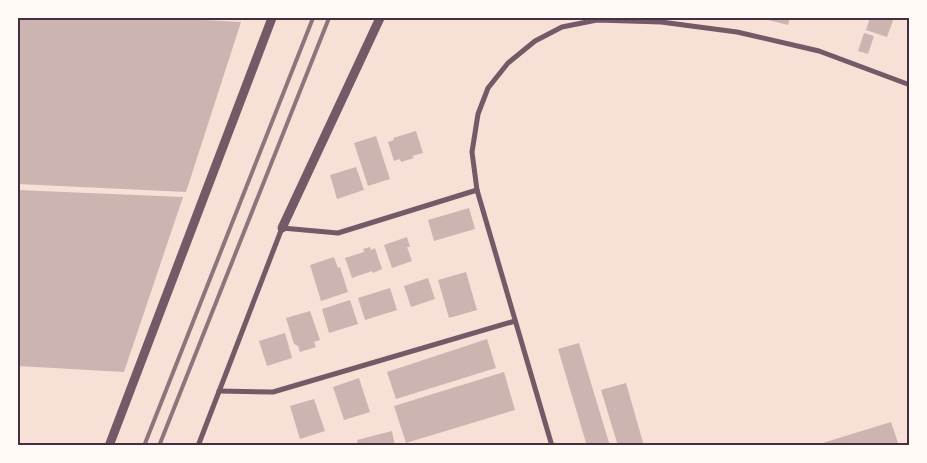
<svg xmlns="http://www.w3.org/2000/svg" width="927" height="463" font-family="'Varela Round',sans-serif">
  <style>
    .building { fill: #ccb4b1 }
    .lines { fill: none; stroke-linecap: round; stroke-linejoin: round }
    .minor { stroke: #755966; stroke-width: 5 }
    .tertiary { stroke: #755966; stroke-width: 9 }
    .rail { stroke: #8f747c; stroke-width: 4 }
    .neatline { fill: none; stroke: #4a2c40; stroke-width: 2 }
  </style>
  <rect width="100%" height="100%" fill="#f7e1d7"/>
  <g class="building">
    <path d="M 18,18 L 204,18 L 204,20 L 241,22 L 186,192 L 18,184 Z"/>
    <path d="M 760,18 L 790,18 L 788,25 Z"/>
    <path d="M 870,18 L 894,18 L 887,37 L 866,30 Z"/>
    <path d="M 864,33 L 874,36 L 868,54 L 858,51 Z"/>
    <path d="M 416,131 L 423,153 L 412,156 L 414,158 L 401,162 L 400,159 L 394,161 L 388,142 L 394,140 L 393,138 Z"/>
    <path d="M 376,136 L 390,179 L 368,186 L 354,143 Z"/>
    <path d="M 356,167 L 364,190 L 337,199 L 330,175 Z"/>
    <path d="M 18,190 L 183,197 L 124,372 L 18,366 Z"/>
    <path d="M 469,208 L 475,229 L 434,241 L 428,220 Z"/>
    <path d="M 407,237 L 410,247 L 407,247 L 412,261 L 392,268 L 384,245 Z"/>
    <path d="M 370,247 L 371,250 L 375,248 L 382,269 L 373,273 L 372,271 L 352,278 L 345,258 L 364,252 L 363,249 Z"/>
    <path d="M 334,257 L 338,268 L 340,267 L 348,292 L 321,301 L 310,265 Z"/>
    <path d="M 466,272 L 477,310 L 449,318 L 438,280 Z"/>
    <path d="M 428,278 L 435,299 L 411,307 L 404,286 Z"/>
    <path d="M 390,288 L 397,310 L 365,320 L 358,298 Z"/>
    <path d="M 350,300 L 358,324 L 329,333 L 322,309 Z"/>
    <path d="M 310,311 L 320,340 L 314,342 L 316,347 L 300,352 L 298,346 L 294,344 L 286,318 Z"/>
    <path d="M 285,333 L 292,358 L 267,366 L 259,341 Z"/>
    <path d="M 487,339 L 496,368 L 396,399 L 387,372 Z"/>
    <path d="M 579,343 L 610,446 L 587,446 L 558,349 Z"/>
    <path d="M 504,372 L 515,410 L 406,443 L 394,406 Z"/>
    <path d="M 359,378 L 370,412 L 344,420 L 333,387 Z"/>
    <path d="M 626,383 L 644,446 L 618,446 L 601,390 Z"/>
    <path d="M 314,399 L 325,431 L 300,439 L 290,406 Z"/>
    <path d="M 891,422 L 899,446 L 816,446 L 816,445 Z"/>
    <path d="M 392,431 L 395,446 L 358,446 L 357,440 Z"/>
  </g>
  <g class="lines">
    <g class="minor">
      <path d="M 219,391 L 273,392 L 515,321"/>
      <path d="M 198,446 L 282,228 L 338,233 L 477,190"/>
      <path d="M 552,446 L 477,190 L 472,152 L 478,114 L 488,88 L 508,63 L 535,41 L 562,27 L 597,20 L 661,22 L 737,32 L 819,51 L 910,85"/>
    </g>
    <g class="tertiary">
      <path d="M 282,228 L 380,18"/>
      <path d="M 109,446 L 272,18"/>
    </g>
    <g class="rail">
      <path d="M 144,446 L 313,18"/>
      <path d="M 159,446 L 329,18"/>
    </g>
  </g>
  <rect width="927" height="463" fill="none" stroke="#fffaf5" stroke-width="38"/>
  <rect x="19" y="19" width="889" height="425" class="neatline"/>
</svg>
